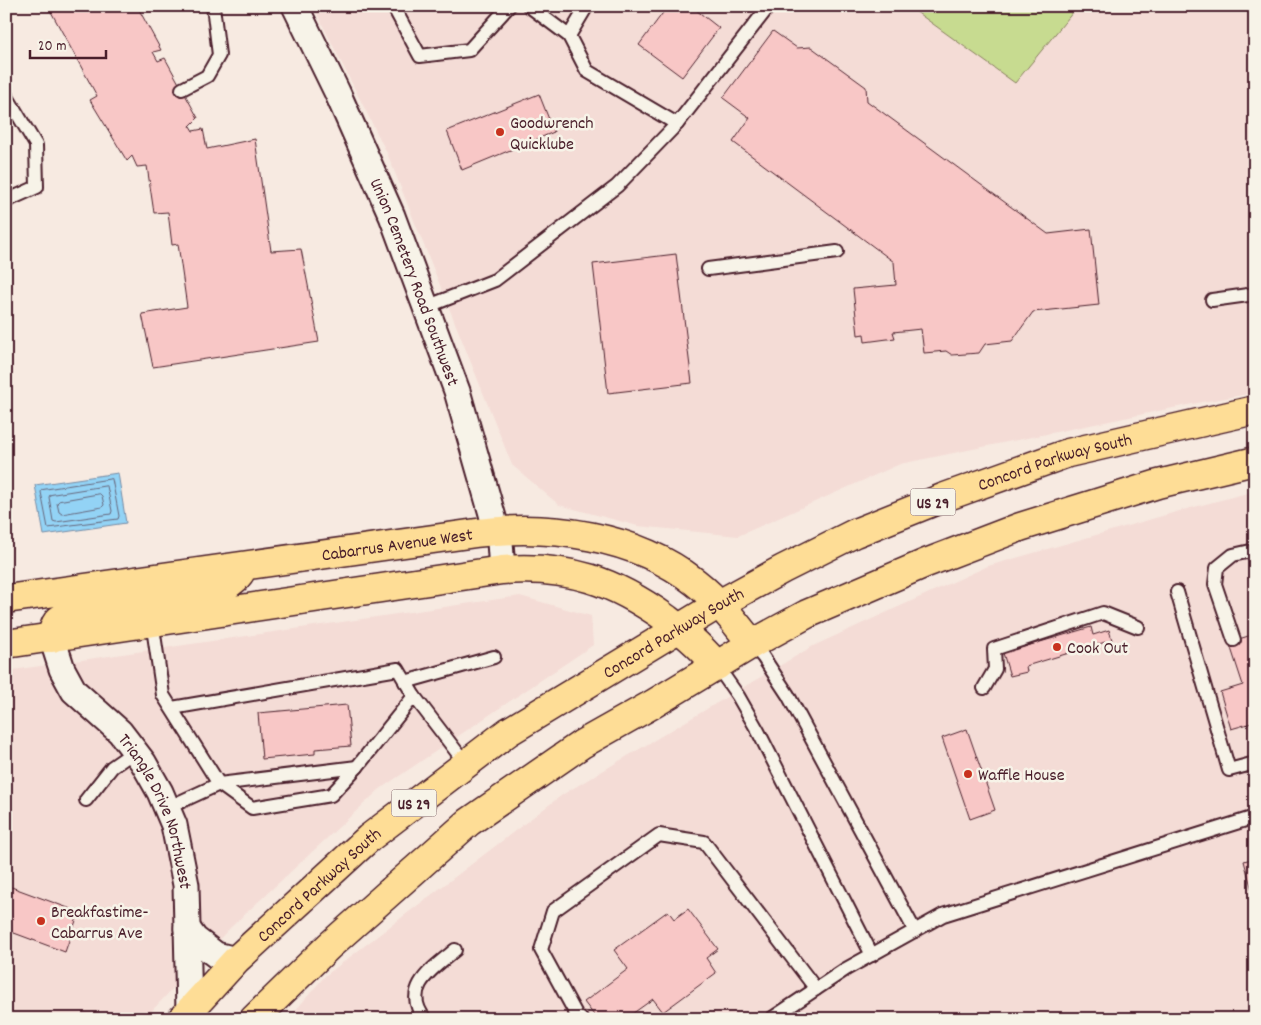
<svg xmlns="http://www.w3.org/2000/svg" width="1261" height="1025" font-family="Dekko,sans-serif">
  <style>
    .built { fill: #f4dcd6 }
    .green { fill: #c7db90; stroke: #887d5e }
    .water { fill: #93d3f5; stroke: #768ba4 }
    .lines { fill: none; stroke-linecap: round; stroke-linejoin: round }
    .shore { stroke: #67677c; stroke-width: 1 }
    .building { fill: #f8c7c6; stroke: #4a1f2b }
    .service-casing { stroke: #4a1f2b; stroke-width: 16 }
    .minor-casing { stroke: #4a1f2b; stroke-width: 29 }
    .primary-casing { stroke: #4a1f2b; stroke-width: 31 }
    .service { stroke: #f7f3e8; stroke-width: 12 }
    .minor { stroke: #f7f3e8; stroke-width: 25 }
    .primary { stroke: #fedd96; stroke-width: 28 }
    .poi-dot { fill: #c8321e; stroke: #f7f3e8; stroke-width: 2 }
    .labels { text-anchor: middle; stroke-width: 5; stroke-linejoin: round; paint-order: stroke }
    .shield { fill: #f7f3e8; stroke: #7e5f64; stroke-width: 1 }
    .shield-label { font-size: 16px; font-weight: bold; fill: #4a1f2b }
    .poi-label { font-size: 18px; fill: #4a1f2b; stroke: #f7f3e8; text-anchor: start }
    .street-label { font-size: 18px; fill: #4a1f2b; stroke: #f7f3e8 }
  </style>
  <rect width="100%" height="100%" fill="#f7eae1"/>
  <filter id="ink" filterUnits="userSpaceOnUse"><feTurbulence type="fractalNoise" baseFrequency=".02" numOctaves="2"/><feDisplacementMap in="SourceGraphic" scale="10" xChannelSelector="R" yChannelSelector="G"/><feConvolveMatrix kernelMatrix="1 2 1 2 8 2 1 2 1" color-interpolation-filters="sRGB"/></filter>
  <g filter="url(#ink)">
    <g class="built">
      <path d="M 313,6 L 908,6 L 1015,83 L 1078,6 L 1255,6 L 1255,393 L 1202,402 L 900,464 L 738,536 L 638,526 L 559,505 L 512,465 L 387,153 Z"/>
      <path d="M 1255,491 L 1255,1019 L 288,1019 L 325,976 L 562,795 L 813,646 L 988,566 L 1183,510 Z"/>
      <path d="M 520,596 L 591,616 L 593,645 L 380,789 L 230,928 L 144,1019 L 6,1019 L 6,671 Z"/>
    </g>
    <path class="green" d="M 908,6 L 1078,6 L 1015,83 Z"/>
    <path class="water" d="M 118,473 L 126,523 L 44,535 L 35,485 Z"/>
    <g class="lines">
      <g class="shore">
        <path d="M 112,479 L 119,516 L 118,519 L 48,528 L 41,492 L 42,490 Z"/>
        <path d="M 107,486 L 112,511 L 111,514 L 56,522 L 53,521 L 49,497 L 50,495 Z"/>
        <path d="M 100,494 L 102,496 L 104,505 L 102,507 L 62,514 L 59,512 L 57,503 L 59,501 Z"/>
      </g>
    </g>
    <g class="building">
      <path d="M 52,6 L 137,6 L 161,50 L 153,52 L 158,61 L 165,58 L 198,118 L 190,126 L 193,131 L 203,129 L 207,149 L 255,139 L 271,251 L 301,249 L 319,342 L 153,367 L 142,314 L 187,307 L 178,244 L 172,245 L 168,212 L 154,213 L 147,166 L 137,167 L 132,156 L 127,161 L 90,100 L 97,96 L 49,8 Z"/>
      <path d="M 668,6 L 691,6 L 719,28 L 682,77 L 639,45 Z"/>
      <path d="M 773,31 L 797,48 L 811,47 L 866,87 L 867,101 L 1048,234 L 1091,229 L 1099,305 L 1033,312 L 1012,341 L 985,344 L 979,353 L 952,355 L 946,351 L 924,353 L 921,329 L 893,332 L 895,338 L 865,342 L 864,334 L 858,335 L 853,289 L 896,285 L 894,262 L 733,142 L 750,118 L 723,98 Z"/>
      <path d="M 539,94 L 554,132 L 462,170 L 447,131 Z"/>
      <path d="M 676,254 L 692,383 L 608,393 L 593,264 Z"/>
      <path d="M 1091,627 L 1093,635 L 1109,630 L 1112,640 L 1026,666 L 1027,672 L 1010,676 L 1003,653 Z"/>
      <path d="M 1255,634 L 1255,722 L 1231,729 L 1220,692 L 1243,685 L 1229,642 Z"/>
      <path d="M 347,705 L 351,746 L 315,749 L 315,754 L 262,759 L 258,713 Z"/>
      <path d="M 967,729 L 995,810 L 970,819 L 942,738 Z"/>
      <path d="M 1255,858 L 1255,901 L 1244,861 Z"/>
      <path d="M 6,885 L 79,912 L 65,952 L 6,930 Z"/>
      <path d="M 688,909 L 718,949 L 706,958 L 716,973 L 663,1012 L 653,999 L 625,1019 L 597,1019 L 584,1002 L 628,969 L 614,950 L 668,911 L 674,919 Z"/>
    </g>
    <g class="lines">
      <g class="service-casing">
        <g id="service">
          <path d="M 393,6 L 420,56 L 469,50 L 509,6"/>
          <path d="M 529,6 L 569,36 L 587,6"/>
          <path d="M 569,36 L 587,71 L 677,124"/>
          <path d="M 182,89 L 207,76 L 219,55 L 213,6"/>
          <path d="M 6,95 L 36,145 L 37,187 L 6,201"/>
          <path d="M 708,269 L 837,252"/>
          <path d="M 1212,300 L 1255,294"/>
          <path d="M 426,307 L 495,280 L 617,186 L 677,124 L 769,6"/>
          <path d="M 1177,592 L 1229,770 L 1255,763"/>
          <path d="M 152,621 L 163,695 L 219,784 L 167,808"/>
          <path d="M 1234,640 L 1215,584 L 1217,568 L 1233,555 L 1255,550"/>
          <path d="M 752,644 L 763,657 L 788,695 L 915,931"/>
          <path d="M 717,666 L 738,696 L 758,731 L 872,955"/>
          <path d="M 405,682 L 494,657"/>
          <path d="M 984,688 L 995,669 L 994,649 L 1103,613 L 1138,627"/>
          <path d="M 172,708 L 398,669 L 414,696 L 466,764"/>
          <path d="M 219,784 L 252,808 L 331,795 L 357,767 L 414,696"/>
          <path d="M 219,784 L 357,767"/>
          <path d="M 86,800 L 112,767 L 135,751"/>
          <path d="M 425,1019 C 400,988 434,968 455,950"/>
          <path d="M 581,1019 L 577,1016 L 541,950 L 553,911 L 659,835 L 704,842 L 816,989"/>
          <path d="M 771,1019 L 846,969 L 943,915 L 1255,817"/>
        </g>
      </g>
      <g class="minor-casing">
        <g id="minor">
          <path id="s1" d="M 295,6 L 337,92 L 392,216 L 457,391 L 500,542 L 502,570"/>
          <path id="s2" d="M 52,638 L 62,669 L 74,691 L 120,732 L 143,762 L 160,792 L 174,825 L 186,885 L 189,1011"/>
          <path d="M 187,928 L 195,939 L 216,955 L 236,960"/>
        </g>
      </g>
      <g class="primary-casing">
        <g id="primary">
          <path id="s3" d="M 6,599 L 476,533 C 550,524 635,535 695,582 C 717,599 735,622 752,644"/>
          <path d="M 52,638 C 55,621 56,620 72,613 L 224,588 L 235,579 L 240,573"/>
          <path d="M 6,644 L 502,570 C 569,565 614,581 667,619 C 685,633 703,648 717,666"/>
          <path id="s4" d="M 182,1019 L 236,960 L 369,838 L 508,732 L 719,604 L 783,569 L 855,533 L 945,497 L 1068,453 L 1255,410"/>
          <path d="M 254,1019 L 329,946 L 469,822 L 582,744 L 653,704 L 752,644 L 807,614 L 926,563 L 1020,527 L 1158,484 L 1255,461"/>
        </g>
      </g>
      <use href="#service" class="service"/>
      <use href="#minor" class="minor"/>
      <use href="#primary" class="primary"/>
    </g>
  </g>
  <g class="poi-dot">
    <circle cx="500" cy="132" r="5"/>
    <circle cx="1057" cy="647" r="5"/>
    <circle cx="968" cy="774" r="5"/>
    <circle cx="41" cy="921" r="5"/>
  </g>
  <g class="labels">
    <g class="shield">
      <rect x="910.5" y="488.5" width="45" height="27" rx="4"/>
      <rect x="391.5" y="789.5" width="45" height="27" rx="4"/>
    </g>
    <g class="shield-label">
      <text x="933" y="508">US 29</text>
      <text x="414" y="809">US 29</text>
    </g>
    <g class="poi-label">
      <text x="510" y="128">Goodwrench<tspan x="510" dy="21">Quicklube</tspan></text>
      <text x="1067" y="653">Cook Out</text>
      <text x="978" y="780">Waffle House</text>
      <text x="51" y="917">Breakfastime-<tspan x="51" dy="21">Cabarrus Ave</tspan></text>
    </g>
    <g class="street-label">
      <text dy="6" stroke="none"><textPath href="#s1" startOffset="301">Union Cemetery Road Southwest</textPath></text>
      <text dy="6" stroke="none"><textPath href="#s4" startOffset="1048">Concord Parkway South</textPath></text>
      <text dy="6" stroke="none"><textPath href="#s3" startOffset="395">Cabarrus Avenue West</textPath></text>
      <text dy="6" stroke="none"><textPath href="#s4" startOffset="628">Concord Parkway South</textPath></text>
      <text dy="6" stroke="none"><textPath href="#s2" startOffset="208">Triangle Drive Northwest</textPath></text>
      <text dy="6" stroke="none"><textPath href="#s4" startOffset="192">Concord Parkway South</textPath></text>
    </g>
  </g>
  <rect width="1261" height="1025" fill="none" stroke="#f7f3e8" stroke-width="25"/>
  <rect x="12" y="12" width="1236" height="1000" fill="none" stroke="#4a1f2b" stroke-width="2" filter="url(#ink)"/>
  <path d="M30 50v8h76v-8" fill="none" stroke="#4a1f2b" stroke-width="2.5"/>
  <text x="38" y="50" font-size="15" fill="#4a1f2b" stroke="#f7f3e8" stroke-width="4" paint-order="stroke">20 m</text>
</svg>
